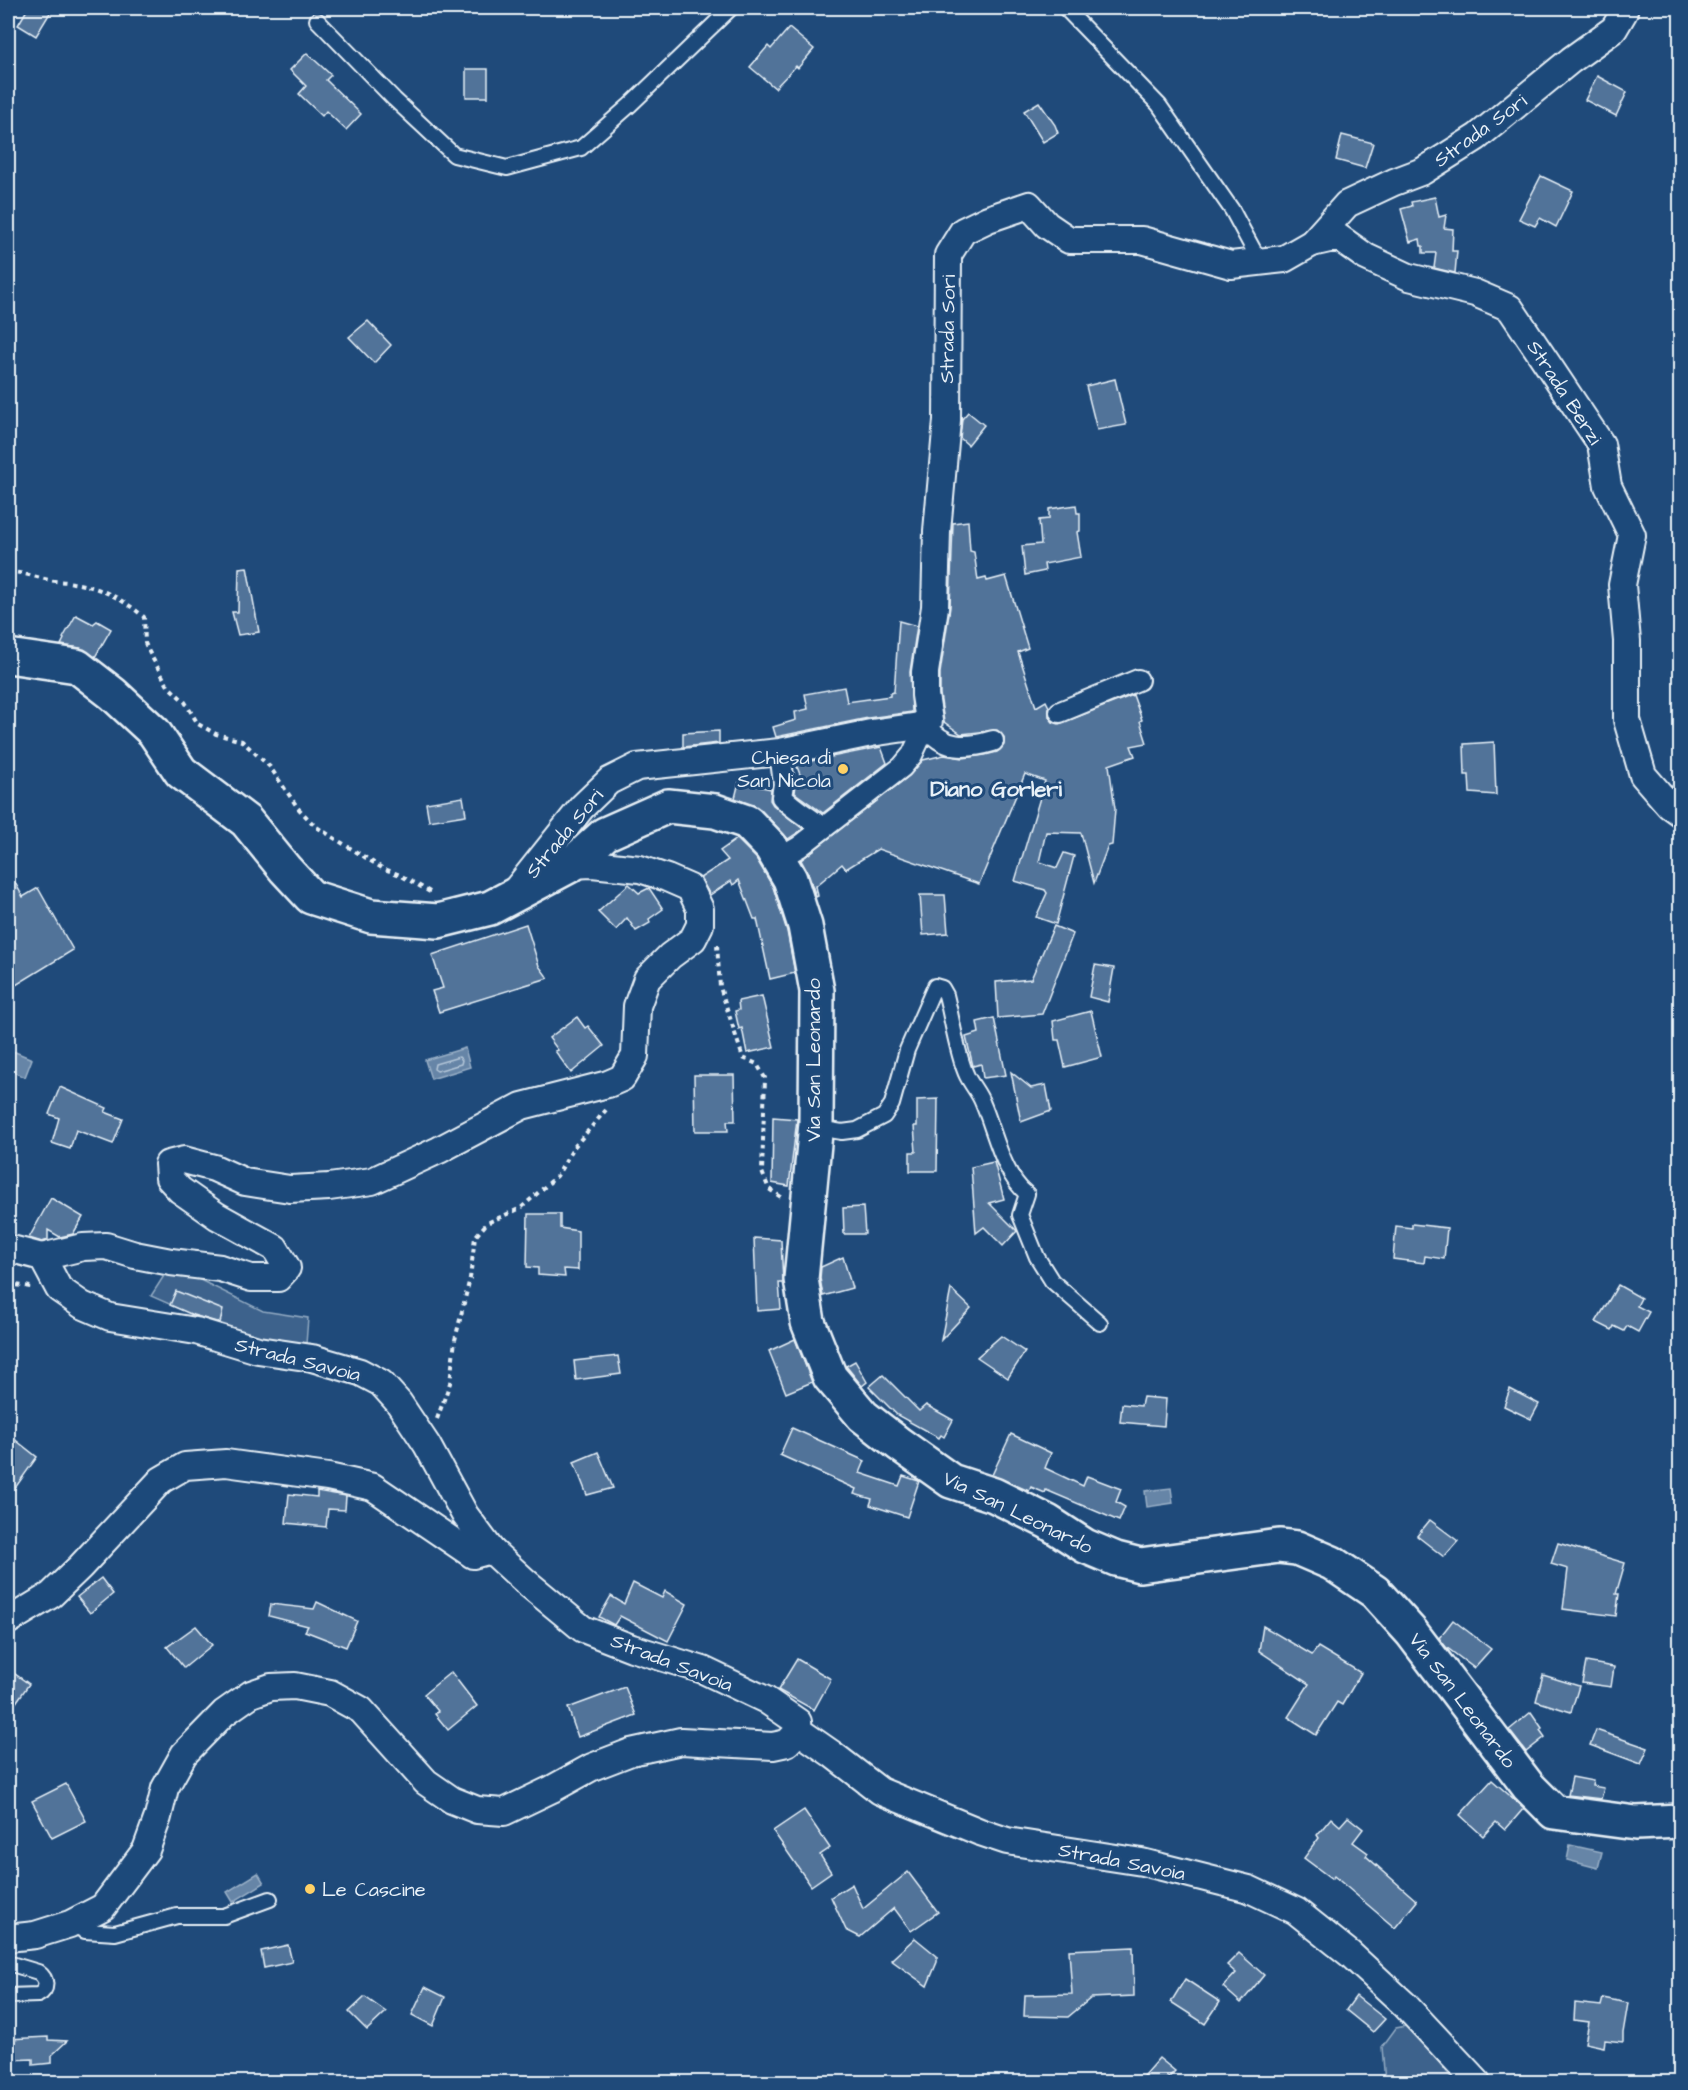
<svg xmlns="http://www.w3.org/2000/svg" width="1688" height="2090" font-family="'Architects Daughter',sans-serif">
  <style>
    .green { fill: #3c628c; stroke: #92aac2; stroke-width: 1.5 }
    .water { fill: #6685a7; stroke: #9ab0c7; stroke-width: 1.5 }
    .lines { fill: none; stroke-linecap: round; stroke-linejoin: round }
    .shore { stroke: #b4c6d8; stroke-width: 1.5 }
    .building { fill: #517399; stroke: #e8f1f8; stroke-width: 1.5 }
    .service-casing { stroke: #e8f1f8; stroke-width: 18 }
    .pedestrian-casing { stroke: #e8f1f8; stroke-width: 24 }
    .minor-casing { stroke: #e8f1f8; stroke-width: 30 }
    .secondary-casing { stroke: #e8f1f8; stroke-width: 38 }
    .path { stroke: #e8f1f8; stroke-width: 4; stroke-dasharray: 4.5 4.5; stroke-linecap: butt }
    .service { stroke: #1f4a7a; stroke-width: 14 }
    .pedestrian { stroke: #1f4a7a; stroke-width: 20 }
    .minor { stroke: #1f4a7a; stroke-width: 26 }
    .secondary { stroke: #1f4a7a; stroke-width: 33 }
    .poi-dot { fill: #ffd166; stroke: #1f4a7a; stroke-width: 2 }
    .labels { text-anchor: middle; stroke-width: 6; stroke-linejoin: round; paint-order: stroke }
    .street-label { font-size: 20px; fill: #e8f1f8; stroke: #1f4a7a }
    .poi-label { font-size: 20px; fill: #e8f1f8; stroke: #1f4a7a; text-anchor: end }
    .quarter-label { font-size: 22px; font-weight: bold; fill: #e8f1f8; stroke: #1f4a7a }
  </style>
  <rect width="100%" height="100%" fill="#1f4a7a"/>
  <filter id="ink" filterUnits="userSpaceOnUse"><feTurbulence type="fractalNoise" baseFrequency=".0167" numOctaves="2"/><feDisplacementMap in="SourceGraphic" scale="12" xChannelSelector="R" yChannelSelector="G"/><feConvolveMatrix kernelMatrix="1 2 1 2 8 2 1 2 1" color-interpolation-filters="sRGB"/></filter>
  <g filter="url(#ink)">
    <g class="green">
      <path d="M 169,1268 L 192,1276 L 263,1311 L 308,1318 L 306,1344 L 251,1340 L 151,1296 Z"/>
      <path d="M 1406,2026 L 1418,2037 L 1455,2082 L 1385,2082 L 1382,2047 L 1396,2028 Z"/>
    </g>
    <g class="water">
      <path d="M 465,1048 L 470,1067 L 431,1079 L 425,1060 Z"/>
      <path d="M 8,1049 L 32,1059 L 25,1077 L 8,1070 Z"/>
      <path d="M 1171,1488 L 1173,1503 L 1147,1507 L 1145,1491 Z"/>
      <path d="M 1570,1845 L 1602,1852 L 1598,1868 L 1567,1860 Z"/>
      <path d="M 258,1873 L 264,1883 L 233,1902 L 227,1892 Z"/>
    </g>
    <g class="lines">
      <path class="shore" d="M 459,1057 L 462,1060 L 461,1064 L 437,1071 L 434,1069 L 435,1064 Z"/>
    </g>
    <g class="building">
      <path d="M 28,8 L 53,8 L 36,36 L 18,25 Z"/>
      <path d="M 789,28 L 814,49 L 798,68 L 796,66 L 775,88 L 750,67 L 768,46 L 771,49 Z"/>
      <path d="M 307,53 L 331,75 L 326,80 L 361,114 L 346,130 L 326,111 L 322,116 L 299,94 L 306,86 L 290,70 Z"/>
      <rect x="466" y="69" width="22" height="28"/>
      <path d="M 1597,76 L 1627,92 L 1616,116 L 1585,100 Z"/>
      <path d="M 1039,102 L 1055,125 L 1058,133 L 1043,142 L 1024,111 Z"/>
      <path d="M 1342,135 L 1373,143 L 1365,168 L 1336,160 Z"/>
      <path d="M 1541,176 L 1573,191 L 1556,227 L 1540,218 L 1535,226 L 1519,219 Z"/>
      <path d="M 1435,197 L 1439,217 L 1446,215 L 1444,228 L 1453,229 L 1452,251 L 1457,251 L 1455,273 L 1434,268 L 1436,253 L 1423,253 L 1423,246 L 1421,246 L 1420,239 L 1410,242 L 1401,209 L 1412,206 L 1411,202 Z"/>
      <path d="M 368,321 L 391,345 L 374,363 L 349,337 Z"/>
      <path d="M 1115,379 L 1126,425 L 1097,430 L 1086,386 Z"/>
      <path d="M 968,412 L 984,425 L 968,445 L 960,438 L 962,419 Z"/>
      <path d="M 1076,505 L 1077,513 L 1080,513 L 1080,531 L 1077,532 L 1081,557 L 1044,564 L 1045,571 L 1025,575 L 1022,546 L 1041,544 L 1039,520 L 1049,519 L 1049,509 Z"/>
      <path d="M 968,521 L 970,551 L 974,552 L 978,580 L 986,578 L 987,581 L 1006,576 L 1028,648 L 1018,652 L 1036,707 L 1046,701 L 1049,707 L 1049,717 L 1053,722 L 1059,724 L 1133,695 L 1142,720 L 1140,721 L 1147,743 L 1131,746 L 1135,756 L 1109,765 L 1115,809 L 1112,845 L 1108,846 L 1094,883 L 1081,833 L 1046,832 L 1039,862 L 1057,868 L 1064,853 L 1074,856 L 1056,924 L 1036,917 L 1047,893 L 1045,890 L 1015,881 L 1045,781 L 1025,774 L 979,884 L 878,849 L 846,869 L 842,864 L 816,886 L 818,896 L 816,897 L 808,873 L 801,860 L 909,776 L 923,760 L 944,755 L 963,758 L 985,755 L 997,752 L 1004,745 L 1004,737 L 997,730 L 961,734 L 944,722 L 940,694 L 940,673 L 950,607 L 953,523 Z"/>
      <path d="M 247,567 L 259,632 L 238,635 L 232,612 L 238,612 L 239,568 Z"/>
      <path d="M 76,615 L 93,624 L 97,621 L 111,629 L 95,657 L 80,648 L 61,645 L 64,639 L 63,638 Z"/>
      <path d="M 899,621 L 917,626 L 910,672 L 912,712 L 868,718 L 776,737 L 773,727 L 796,720 L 795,712 L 808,709 L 805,694 L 844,687 L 847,702 L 890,696 L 890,693 L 894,692 Z"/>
      <path d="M 719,731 L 719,743 L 683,747 L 683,733 Z"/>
      <path d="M 1494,742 L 1496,795 L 1470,793 L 1469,775 L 1465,775 L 1464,744 Z"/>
      <path d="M 881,747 L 887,763 L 823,813 L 795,793 L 796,783 L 801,777 L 796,764 Z"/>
      <path d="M 739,782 L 771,789 L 770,800 L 773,805 L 803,829 L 788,839 L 760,809 L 735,798 Z"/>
      <path d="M 463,797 L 466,815 L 429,821 L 426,803 Z"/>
      <path d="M 737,839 L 756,858 L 773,887 L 787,931 L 795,973 L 770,979 L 757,919 L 754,919 L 739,880 L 733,885 L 731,881 L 710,895 L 700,878 L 728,860 L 720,851 Z"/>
      <path d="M 8,870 L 23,897 L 38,888 L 73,950 L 16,985 L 8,971 Z"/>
      <path d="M 629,884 L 639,893 L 649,888 L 663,909 L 649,919 L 650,923 L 636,931 L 627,918 L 616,930 L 598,912 Z"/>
      <path d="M 920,895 L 945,895 L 948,933 L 923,935 Z"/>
      <path d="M 526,924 L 539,966 L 548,978 L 439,1012 L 432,991 L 443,988 L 432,955 Z"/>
      <path d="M 1054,926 L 1073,934 L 1042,1014 L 998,1018 L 996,982 L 1031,979 Z"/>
      <path d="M 1095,965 L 1114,968 L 1108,1002 L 1089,997 Z"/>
      <path d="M 762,996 L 774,1047 L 747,1053 L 742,1028 L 739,1029 L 735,1011 L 739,1010 L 738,1001 Z"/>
      <path d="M 1091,1011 L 1102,1057 L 1065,1067 L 1059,1040 L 1055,1040 L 1053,1021 Z"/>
      <path d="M 577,1017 L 585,1028 L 588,1026 L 604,1046 L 571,1073 L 555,1051 L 558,1050 L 549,1038 Z"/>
      <path d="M 994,1018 L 1006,1075 L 983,1078 L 981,1064 L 973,1066 L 966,1037 L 979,1033 L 977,1022 Z"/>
      <path d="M 1011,1072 L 1031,1088 L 1046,1085 L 1051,1111 L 1021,1122 Z"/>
      <path d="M 694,1075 L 734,1075 L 735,1121 L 727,1121 L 728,1131 L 695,1131 Z"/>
      <path d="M 60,1087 L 107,1108 L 105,1112 L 123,1119 L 113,1144 L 76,1130 L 70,1149 L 52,1143 L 59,1118 L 49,1114 Z"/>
      <path d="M 938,1099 L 937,1171 L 910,1171 L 910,1152 L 916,1152 L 914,1126 L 917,1126 L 917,1100 Z"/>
      <path d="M 773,1117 L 797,1119 L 789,1186 L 772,1183 Z"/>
      <path d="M 994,1162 L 1004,1199 L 989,1203 L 1017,1231 L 1003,1246 L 984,1227 L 976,1233 L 971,1167 Z"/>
      <path d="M 51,1198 L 83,1217 L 73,1234 L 60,1237 L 48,1230 L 48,1240 L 42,1242 L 29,1238 Z"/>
      <path d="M 863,1207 L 865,1234 L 844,1234 L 843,1208 Z"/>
      <path d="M 528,1214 L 560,1214 L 560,1228 L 578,1231 L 578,1270 L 564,1269 L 565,1277 L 538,1275 L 538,1268 L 527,1267 Z"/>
      <path d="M 1412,1224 L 1447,1228 L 1444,1259 L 1425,1256 L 1424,1263 L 1393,1259 L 1396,1226 L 1412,1228 Z"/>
      <path d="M 754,1238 L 781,1240 L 783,1283 L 779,1283 L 781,1309 L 757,1311 Z"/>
      <path d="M 843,1257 L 852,1288 L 823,1296 L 820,1278 L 821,1267 Z"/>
      <path d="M 1618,1285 L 1641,1298 L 1637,1306 L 1649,1312 L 1638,1332 L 1627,1326 L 1624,1331 L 1614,1326 L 1612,1330 L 1596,1322 Z"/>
      <path d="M 951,1289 L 971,1308 L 941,1340 Z"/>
      <path d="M 176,1291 L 223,1310 L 220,1323 L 193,1315 L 170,1305 Z"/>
      <path d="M 1001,1336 L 1025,1352 L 1008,1378 L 977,1357 Z"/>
      <path d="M 795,1339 L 812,1382 L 786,1393 L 769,1351 Z"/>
      <path d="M 618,1356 L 621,1374 L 576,1380 L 574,1361 Z"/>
      <path d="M 855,1361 L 867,1382 L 862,1386 L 846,1366 Z"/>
      <path d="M 883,1375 L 919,1411 L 926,1405 L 953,1420 L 944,1437 L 941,1435 L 939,1438 L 897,1415 L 869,1387 Z"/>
      <path d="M 1510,1389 L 1539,1404 L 1531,1419 L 1504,1406 Z"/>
      <path d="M 1143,1397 L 1166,1399 L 1164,1426 L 1120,1422 L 1122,1404 L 1141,1406 Z"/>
      <path d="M 792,1428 L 865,1461 L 860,1473 L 899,1486 L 903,1476 L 919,1481 L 907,1517 L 870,1505 L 872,1499 L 854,1494 L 856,1489 L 780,1455 Z"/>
      <path d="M 8,1434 L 37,1457 L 8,1498 Z"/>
      <path d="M 1011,1434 L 1051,1453 L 1045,1468 L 1083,1486 L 1087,1476 L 1121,1489 L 1116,1502 L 1125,1507 L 1119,1521 L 1046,1490 L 1045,1493 L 1031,1487 L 1029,1491 L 992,1475 Z"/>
      <path d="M 598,1452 L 613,1488 L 587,1495 L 574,1462 Z"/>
      <path d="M 317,1491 L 346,1496 L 345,1510 L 328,1509 L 326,1527 L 286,1523 L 289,1494 L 317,1497 Z"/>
      <path d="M 1430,1520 L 1458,1541 L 1444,1557 L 1417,1536 Z"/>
      <path d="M 1558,1543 L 1625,1563 L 1616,1594 L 1619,1594 L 1616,1616 L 1563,1609 L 1568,1569 L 1551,1564 Z"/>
      <path d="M 101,1578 L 113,1594 L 90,1613 L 77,1597 Z"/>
      <path d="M 633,1583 L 662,1598 L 665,1591 L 687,1604 L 668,1641 L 620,1616 L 614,1625 L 599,1617 L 611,1596 L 624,1604 Z"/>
      <path d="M 317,1602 L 357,1621 L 346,1647 L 305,1631 L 308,1626 L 269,1616 L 271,1604 L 314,1609 Z"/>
      <path d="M 1453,1620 L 1491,1649 L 1474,1668 L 1446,1647 L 1439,1638 Z"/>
      <path d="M 196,1626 L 212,1645 L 184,1668 L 167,1647 Z"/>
      <path d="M 1263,1626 L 1312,1655 L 1318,1647 L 1361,1673 L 1342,1705 L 1337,1702 L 1316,1735 L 1288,1717 L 1309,1684 L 1259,1651 Z"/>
      <path d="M 797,1659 L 831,1679 L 814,1710 L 778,1690 Z"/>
      <path d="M 1586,1662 L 1614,1667 L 1611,1687 L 1582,1683 Z"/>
      <path d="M 8,1669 L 29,1684 L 8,1714 Z"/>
      <path d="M 451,1672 L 477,1706 L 448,1730 L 435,1714 L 438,1711 L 424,1694 Z"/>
      <path d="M 1543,1675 L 1579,1686 L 1571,1712 L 1536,1701 Z"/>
      <path d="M 625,1687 L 636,1715 L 578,1737 L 568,1708 Z"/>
      <path d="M 1531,1712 L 1542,1728 L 1540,1730 L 1545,1737 L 1526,1752 L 1509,1730 Z"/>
      <path d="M 1596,1730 L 1648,1748 L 1641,1764 L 1590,1745 Z"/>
      <path d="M 1572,1777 L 1593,1781 L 1592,1786 L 1604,1788 L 1601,1799 L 1568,1795 Z"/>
      <path d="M 1492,1780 L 1524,1808 L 1505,1830 L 1496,1822 L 1483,1836 L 1460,1815 Z"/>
      <path d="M 66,1784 L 86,1821 L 52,1838 L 32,1801 Z"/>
      <path d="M 804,1810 L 830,1848 L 820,1855 L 831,1872 L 811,1886 L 773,1831 Z"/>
      <path d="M 1348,1817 L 1363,1829 L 1353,1842 L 1368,1853 L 1366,1856 L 1417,1901 L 1395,1928 L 1334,1876 L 1332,1879 L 1304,1858 L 1319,1838 L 1317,1835 L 1331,1818 L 1340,1826 Z"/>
      <path d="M 908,1872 L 938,1912 L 911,1931 L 894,1908 L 860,1937 L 846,1930 L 831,1897 L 852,1884 L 863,1909 Z"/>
      <path d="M 915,1938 L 937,1956 L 937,1962 L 927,1986 L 891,1960 Z"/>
      <path d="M 288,1945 L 292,1962 L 264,1968 L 261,1951 Z"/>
      <path d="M 1133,1947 L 1134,1996 L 1091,1998 L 1068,2017 L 1024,2016 L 1025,1995 L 1072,1994 L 1069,1950 Z"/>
      <path d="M 1239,1953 L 1264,1975 L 1241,2003 L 1223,1987 L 1236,1973 L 1227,1965 Z"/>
      <path d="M 1185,1979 L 1220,2002 L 1205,2024 L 1171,2002 Z"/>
      <path d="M 425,1987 L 445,1997 L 433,2026 L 412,2015 Z"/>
      <path d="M 1356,1996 L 1385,2019 L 1373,2032 L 1346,2010 Z"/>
      <path d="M 365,1997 L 386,2012 L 367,2030 L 349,2012 Z"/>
      <path d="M 1603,1998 L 1628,2003 L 1623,2033 L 1623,2042 L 1605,2040 L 1604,2047 L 1585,2043 L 1589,2022 L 1574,2020 L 1575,2003 L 1601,2006 Z"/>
      <path d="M 48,2037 L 48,2040 L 67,2041 L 52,2055 L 52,2063 L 33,2065 L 33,2059 L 8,2060 L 8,2039 Z"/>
      <path d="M 1159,2058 L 1175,2071 L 1164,2082 L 1138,2082 Z"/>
    </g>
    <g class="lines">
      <g class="service-casing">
        <g id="service">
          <path d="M 1065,8 L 1159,105 L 1232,210 L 1260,262"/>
          <path d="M 317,20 L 394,99 L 454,155 L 507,168 L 581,148 L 630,105 L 731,8"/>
          <path d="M 816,1123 L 830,1130 L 842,1132 L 857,1130 L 884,1116 L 892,1104 L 907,1050 L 931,995 L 935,986 L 942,988 L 946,995 C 952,1018 957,1055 967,1076 C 972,1086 979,1093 983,1104 C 995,1132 1003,1175 1027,1194 L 1020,1215 L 1037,1257 L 1052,1281 L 1100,1323"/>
          <path d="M 70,1924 L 85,1931 L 115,1933 L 177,1916 L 224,1916 L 270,1899"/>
          <path d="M 8,1963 L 38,1972 C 48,1979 48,1990 38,1995 L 8,1996"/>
        </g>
      </g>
      <g class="pedestrian-casing">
        <g id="pedestrian">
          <path d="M 1060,712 L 1138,680"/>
          <path d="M 926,725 C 943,750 966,749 993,741"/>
          <path d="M 780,752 L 784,784 L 782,797 C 794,810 809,817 822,828"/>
          <path d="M 771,847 L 785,855 L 799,847 L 902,767 L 912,755 L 926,725"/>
        </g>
      </g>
      <g class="minor-casing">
        <g id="minor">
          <path d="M 1312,243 L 1338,237 L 1366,257 L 1409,277 L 1475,293 L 1510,308 L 1601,444 L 1608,486 L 1632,535 L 1622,585 L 1627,641 L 1627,720 L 1643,775 L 1669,805 L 1680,813"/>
          <path d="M 515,891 L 582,807 L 609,781 L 637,767 L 780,752 L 871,733 L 926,725 L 929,721 L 925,695 L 925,672 L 935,607 L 937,531 L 947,420 L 948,255 L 963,231 L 988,219 L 1029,205 L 1047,225 L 1069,240 L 1142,240 L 1231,265 L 1284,259 L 1312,243 L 1347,204 L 1394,182 L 1423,171 L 1477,137 L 1571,60 L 1614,29 L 1624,12 L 1624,8"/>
          <path d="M 8,1248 L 42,1257 L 59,1289 L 82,1305 L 110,1317 L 196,1331 L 258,1350 L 312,1358 L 360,1372 L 381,1383 L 399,1403 L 427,1445 L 465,1515 L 491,1550 L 526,1582 L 583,1629 L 632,1648 L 703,1670 L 766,1700 L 798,1722 L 799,1731 L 832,1754 L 880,1791 L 980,1832 L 1007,1841 L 1142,1862 L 1249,1889 L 1296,1911 L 1350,1954 L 1404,2004 L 1477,2082"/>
          <path d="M 42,1257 L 83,1247 L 106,1246 L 135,1255 L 171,1262 L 220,1268 L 251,1278 L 278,1278 L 287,1268 L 275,1248 L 217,1216 L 180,1190 L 169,1178 L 168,1164 L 184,1160 L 214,1168 L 245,1182 L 290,1189 L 329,1187 L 372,1181 L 439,1150 L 522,1106 L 608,1084 L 622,1078 L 635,1056 L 637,1006 L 647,979 L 670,956 L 693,939 L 700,925 L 700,909 L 690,888 L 667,878 L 640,869 L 592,864 L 571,865"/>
          <path d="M 8,1621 L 51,1595 L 80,1567 L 161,1480 L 185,1466 L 226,1463 L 328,1477 L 373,1487 L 473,1555 L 491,1550"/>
          <path d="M 8,1938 L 35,1935 L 70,1924 L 103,1907 L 146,1850 L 158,1817 L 165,1788 L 184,1754 L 224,1713 L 251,1694 L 271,1687 L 295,1686 L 330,1693 L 361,1710 L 426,1782 L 452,1800 L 477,1810 L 504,1812 L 552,1789 L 592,1767 L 631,1752 L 681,1741 L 773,1746 L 787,1743 L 799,1731"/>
        </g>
      </g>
      <g class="secondary-casing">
        <path id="secondary" d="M 8,656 L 77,666 L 113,694 L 154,732 L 181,772 L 246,821 L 285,869 L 311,897 L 371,916 L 438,921 L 490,908 L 571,865 L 605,834 L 668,806 L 715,811 L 747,822 L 771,847 L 790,879 L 805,926 L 817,991 L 816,1123 L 801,1279 L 808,1322 L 830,1377 L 863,1416 L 899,1444 L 951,1481 L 994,1495 L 1048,1522 L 1085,1546 L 1116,1559 L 1140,1565 L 1279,1546 L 1297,1548 L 1332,1563 L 1375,1592 L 1412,1633 L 1528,1786 L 1554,1812 L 1636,1823 L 1680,1821"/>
      </g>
      <g class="path">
        <path d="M 8,572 C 22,572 35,577 49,580 C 57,582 65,581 73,583 C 100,587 123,599 144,617 L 145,643 L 149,652 L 168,686 L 185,702 L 198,724 L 216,734 L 242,741 L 270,767 L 298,808 L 315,826 L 382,868 L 400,875 L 430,892"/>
        <path d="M 717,945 L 720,987 L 743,1058 L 757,1064 L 765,1078 L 762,1172 L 769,1189 L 781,1197"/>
        <path d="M 8,1284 L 31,1287"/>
        <path d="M 437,1419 L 450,1383 L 455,1340 L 470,1278 L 475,1237 L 487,1223 L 521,1208 L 557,1176 L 574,1147 L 606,1110"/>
      </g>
      <use href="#service" class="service"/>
      <use href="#pedestrian" class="pedestrian"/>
      <use href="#minor" class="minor"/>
      <use href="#secondary" class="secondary"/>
    </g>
  </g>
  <g class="poi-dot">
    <circle cx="843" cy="769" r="6"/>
    <circle cx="310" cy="1889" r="6"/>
  </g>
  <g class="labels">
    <g class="street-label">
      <text transform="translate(1480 130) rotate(-36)" y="7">Strada Sori</text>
      <text transform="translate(947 329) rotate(-89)" y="7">Strada Sori</text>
      <text transform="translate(1565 392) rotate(57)" y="7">Strada Berzi</text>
      <text transform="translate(564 833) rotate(-50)" y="7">Strada Sori</text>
      <text transform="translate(813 1060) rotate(-90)" y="7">Via San Leonardo</text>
      <text transform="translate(298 1359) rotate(14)" y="7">Strada Savoia</text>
      <text transform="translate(1018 1512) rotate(26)" y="7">Via San Leonardo</text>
      <text transform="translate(672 1662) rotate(21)" y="7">Strada Savoia</text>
      <text transform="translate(1463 1700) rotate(53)" y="7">Via San Leonardo</text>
      <text transform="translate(1122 1861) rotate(11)" y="7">Strada Savoia</text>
    </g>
    <g class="poi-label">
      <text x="831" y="764">Chiesa di<tspan x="831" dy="23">San Nicola</tspan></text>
      <text x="322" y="1896" text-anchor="start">Le Cascine</text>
    </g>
    <g class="quarter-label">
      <text x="996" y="796">Diano Gorleri</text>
    </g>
  </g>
  <rect width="1688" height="2090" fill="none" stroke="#1f4a7a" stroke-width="30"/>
  <rect x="15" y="15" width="1658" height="2060" fill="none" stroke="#e8f1f8" stroke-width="2" filter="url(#ink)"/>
</svg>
